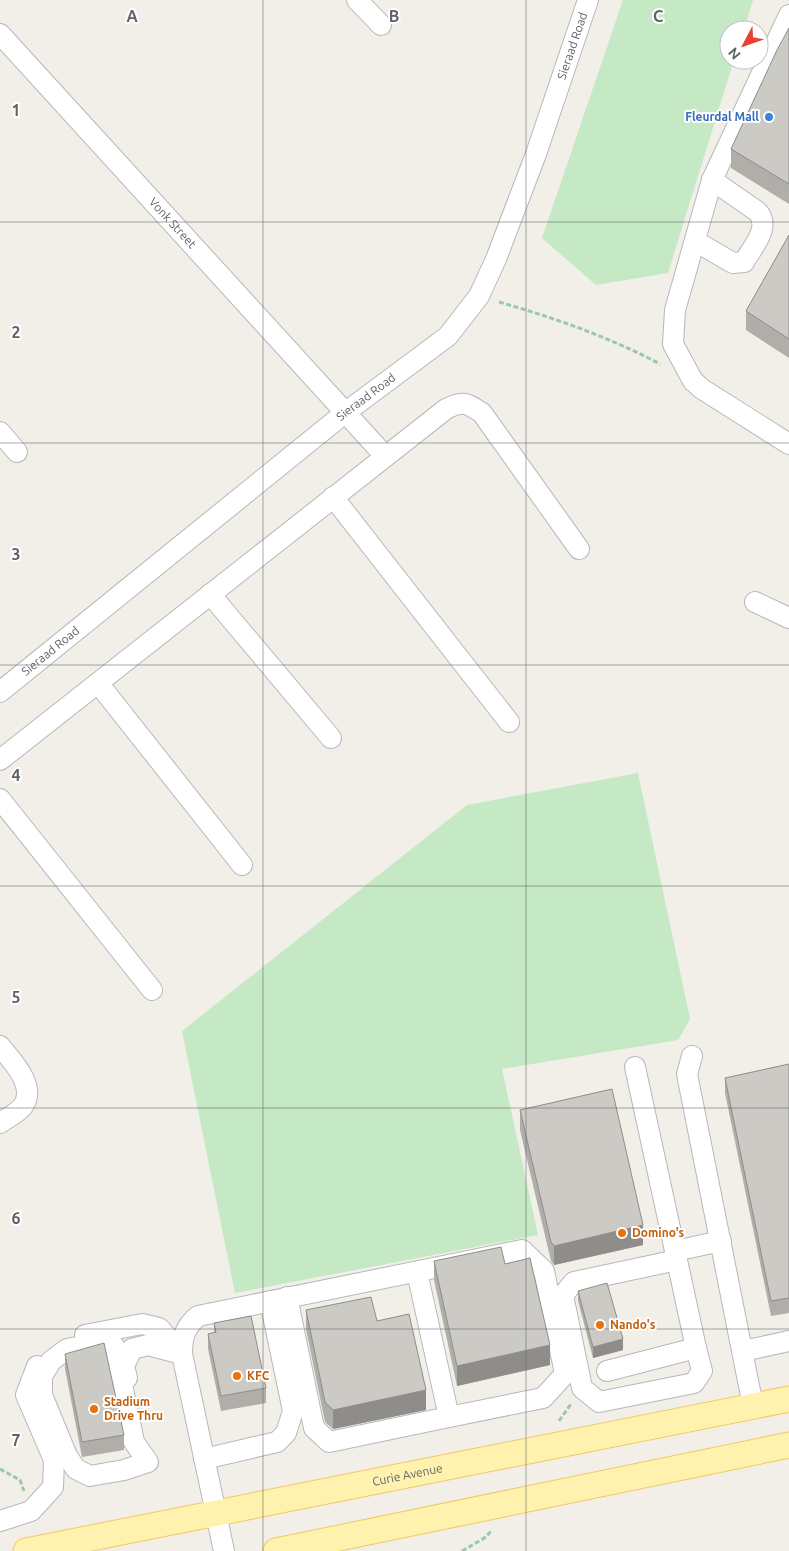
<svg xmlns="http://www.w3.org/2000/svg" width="789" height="1551" font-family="Ubuntu,sans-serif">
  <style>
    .green { fill: #c5e8c5 }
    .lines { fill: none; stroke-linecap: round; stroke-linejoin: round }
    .minor-casing { stroke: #b5b8bc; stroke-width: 22 }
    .major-casing { stroke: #f2c960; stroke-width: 27 }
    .path { stroke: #9cc7a9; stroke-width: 3; stroke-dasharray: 5 2.5; stroke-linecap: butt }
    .minor { stroke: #fff; stroke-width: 20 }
    .major { stroke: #fff2af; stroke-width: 25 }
    .wall { fill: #afaea9 }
    .shaded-wall { fill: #8f8d8a }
    .building { fill: #cccac5; stroke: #8f8d8a }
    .grid { fill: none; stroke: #5f6368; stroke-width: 1; stroke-opacity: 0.55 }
    .shop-dot { fill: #3f7fe0; stroke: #fff; stroke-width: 2 }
    .food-dot { fill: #e8710a; stroke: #fff; stroke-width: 2 }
    .labels { text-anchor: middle; stroke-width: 4; stroke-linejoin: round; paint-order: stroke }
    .street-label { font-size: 12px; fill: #5f6368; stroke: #fff }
    .shop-label { font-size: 12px; font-weight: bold; fill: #366cbe; stroke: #fff; text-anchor: end }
    .food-label { font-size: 12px; font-weight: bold; fill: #c56008; stroke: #fff; text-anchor: start }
    .grid-label { font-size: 16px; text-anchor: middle; font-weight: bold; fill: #5f6368; stroke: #fff; stroke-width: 4; stroke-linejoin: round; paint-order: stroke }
  </style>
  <rect width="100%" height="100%" fill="#f1efe8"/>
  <g class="green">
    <path d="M 623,0 L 753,0 L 744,30 L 729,30 L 729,60 L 734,60 L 668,273 L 596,285 L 542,238 Z"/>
    <path d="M 638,773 L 690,1019 L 678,1040 L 502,1069 L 538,1235 L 235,1293 L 182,1031 L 467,805 Z"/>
  </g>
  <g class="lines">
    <g class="minor-casing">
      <g id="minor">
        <path d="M 357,0 L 381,25"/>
        <path d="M 789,15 L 712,180 L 675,310 L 673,344 L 693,381 L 702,389 L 789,444"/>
        <path id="s1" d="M 0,34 L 385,456"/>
        <path d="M 695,241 L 733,263 L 744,262 C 753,246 771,228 758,212 L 712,180"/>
        <path d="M 0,432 L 17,452"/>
        <path d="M 333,497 L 509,722"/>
        <path d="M 210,594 L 331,738"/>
        <path d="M 755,602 L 789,618"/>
        <path d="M 98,683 L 242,865"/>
        <path id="s2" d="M 0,692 L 346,412 L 448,336 L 479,296 L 496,259 L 536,154 L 588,0"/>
        <path d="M 0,760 L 446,409 C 463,400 467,403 482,413 L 579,549"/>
        <path d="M 0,799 L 152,990"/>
        <path d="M 0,1046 C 12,1061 37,1086 23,1106 C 18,1113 7,1118 0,1123"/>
        <path d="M 692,1056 L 687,1074 L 753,1406"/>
        <path d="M 635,1067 L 675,1251"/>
        <path d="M 677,1260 L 574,1282 L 563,1295 L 582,1388 L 599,1402 L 694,1383 L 702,1371 L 696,1348"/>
        <path d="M 287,1297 L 314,1428 L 329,1442 L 449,1417"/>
        <path d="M 85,1335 L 142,1324 L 159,1328 L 182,1354"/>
        <path d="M 104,1342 L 114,1346 L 134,1442 L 148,1462 L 124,1470 L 90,1476 L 76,1469 L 67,1456 L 42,1395 L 42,1376 L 51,1361 L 67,1349 Z"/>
        <path d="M 743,1351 L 789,1341"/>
        <path d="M 607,1371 L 696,1348 L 675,1251 L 721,1241"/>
        <path d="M 127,1378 L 124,1366 L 132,1349 L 148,1345 L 182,1354"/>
        <path d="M 204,1459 L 277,1442 L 286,1433 L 293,1411 L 270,1301"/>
        <path d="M 0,1521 L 31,1511 L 53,1487 L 54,1460 L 26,1395 L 37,1366"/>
        <path d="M 224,1551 L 182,1354 C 182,1337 185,1327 198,1316 L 522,1250 L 544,1271 L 565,1374 L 543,1398 L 449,1417 L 417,1272"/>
      </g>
    </g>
    <g class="major-casing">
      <g id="major">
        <path id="s3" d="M 26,1551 L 789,1399"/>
        <path d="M 276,1551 L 789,1445"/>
      </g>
    </g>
    <g class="path">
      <path d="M 499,302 C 555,318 609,337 660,364"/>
      <path d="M 559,1421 L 571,1404"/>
      <path d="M 0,1469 L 20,1480 L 24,1491"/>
      <path d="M 462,1551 L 486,1537 L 492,1530"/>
    </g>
    <use href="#minor" class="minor"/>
    <use href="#major" class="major"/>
  </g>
  <g class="wall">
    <path d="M 789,28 L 789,204 L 731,168 L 731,149 Z"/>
    <path d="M 789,235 L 789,358 L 746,330 L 746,311 Z"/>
    <path d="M 789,1064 L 789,1313 L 771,1316 L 725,1093 L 725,1078 Z"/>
    <path d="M 520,1110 L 643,1245 L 554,1265 L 551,1261 L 520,1130 Z"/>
    <path d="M 434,1261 L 505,1264 L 550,1365 L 457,1386 L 434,1280 Z"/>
    <path d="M 578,1291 L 623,1350 L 593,1358 L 578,1301 Z"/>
    <path d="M 306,1310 L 377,1321 L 426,1410 L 333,1429 L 325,1422 L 306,1329 Z"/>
    <path d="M 214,1323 L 266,1388 L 266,1403 L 221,1411 L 208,1349 L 208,1334 L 214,1333 Z"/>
    <path d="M 65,1354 L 124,1435 L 124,1450 L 82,1457 L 65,1369 Z"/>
  </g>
  <g class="shaded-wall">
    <path d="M 643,1225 L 643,1245 L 554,1265 L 554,1246 Z"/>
    <path d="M 623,1339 L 623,1350 L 593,1358 L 593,1347 Z"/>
    <path d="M 550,1345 L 550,1365 L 457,1386 L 457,1366 Z"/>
    <path d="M 426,1390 L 426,1410 L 333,1429 L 333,1410 Z"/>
  </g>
  <g class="building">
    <path d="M 789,28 L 789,184 L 731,149 L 777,50 Z"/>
    <path d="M 789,235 L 789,339 L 746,311 Z"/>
    <path d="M 789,1064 L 789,1298 L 771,1301 L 725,1078 Z"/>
    <path d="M 612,1089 L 643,1225 L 554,1246 L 551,1242 L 520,1110 Z"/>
    <path d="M 501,1247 L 505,1264 L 530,1258 L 550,1345 L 457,1366 L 434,1261 Z"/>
    <path d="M 607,1283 L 623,1339 L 593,1347 L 578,1291 Z"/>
    <path d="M 371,1297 L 377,1321 L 409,1314 L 426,1390 L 333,1410 L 325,1402 L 306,1310 Z"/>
    <path d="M 251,1316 L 266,1388 L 221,1396 L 208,1334 L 216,1332 L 214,1323 Z"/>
    <path d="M 104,1343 L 124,1435 L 82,1442 L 65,1354 Z"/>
  </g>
  <path class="grid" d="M 263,0 L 263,1551M 526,0 L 526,1551M 0,222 L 789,222M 0,443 L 789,443M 0,665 L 789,665M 0,886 L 789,886M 0,1108 L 789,1108M 0,1329 L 789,1329"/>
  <circle class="shop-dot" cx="769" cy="117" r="5"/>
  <g class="food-dot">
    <circle cx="622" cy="1233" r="5"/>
    <circle cx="600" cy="1325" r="5"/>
    <circle cx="237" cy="1376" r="5"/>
    <circle cx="94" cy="1409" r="5"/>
  </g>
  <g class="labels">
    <g class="street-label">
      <text dy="4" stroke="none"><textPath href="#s2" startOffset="890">Sieraad Road</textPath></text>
      <text dy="4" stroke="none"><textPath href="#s1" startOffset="256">Vonk Street</textPath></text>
      <text dy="4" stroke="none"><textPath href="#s2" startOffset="470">Sieraad Road</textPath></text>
      <text dy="4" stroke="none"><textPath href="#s2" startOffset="65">Sieraad Road</textPath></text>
      <text dy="4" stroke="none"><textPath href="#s3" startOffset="389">Curie Avenue</textPath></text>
    </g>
    <g class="shop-label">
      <text x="759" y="121">Fleurdal Mall</text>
    </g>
    <g class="food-label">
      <text x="632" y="1237">Domino's</text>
      <text x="610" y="1329">Nando's</text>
      <text x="247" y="1380">KFC</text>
      <text x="104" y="1406">Stadium<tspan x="104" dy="14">Drive Thru</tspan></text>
    </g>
  </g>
  <g class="grid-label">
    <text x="132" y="22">A</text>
    <text x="394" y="22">B</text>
    <text x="658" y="22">C</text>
    <text x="16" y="116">1</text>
    <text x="16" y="338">2</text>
    <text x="16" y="560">3</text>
    <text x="16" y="781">4</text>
    <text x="16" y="1003">5</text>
    <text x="16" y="1224">6</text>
    <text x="16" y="1446">7</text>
  </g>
  <g transform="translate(744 45) rotate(229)"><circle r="24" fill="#ffffff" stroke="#bfc1c3"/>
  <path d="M0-4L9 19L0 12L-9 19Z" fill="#ea4335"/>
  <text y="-8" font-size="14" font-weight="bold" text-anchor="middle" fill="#5f6368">N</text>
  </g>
</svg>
